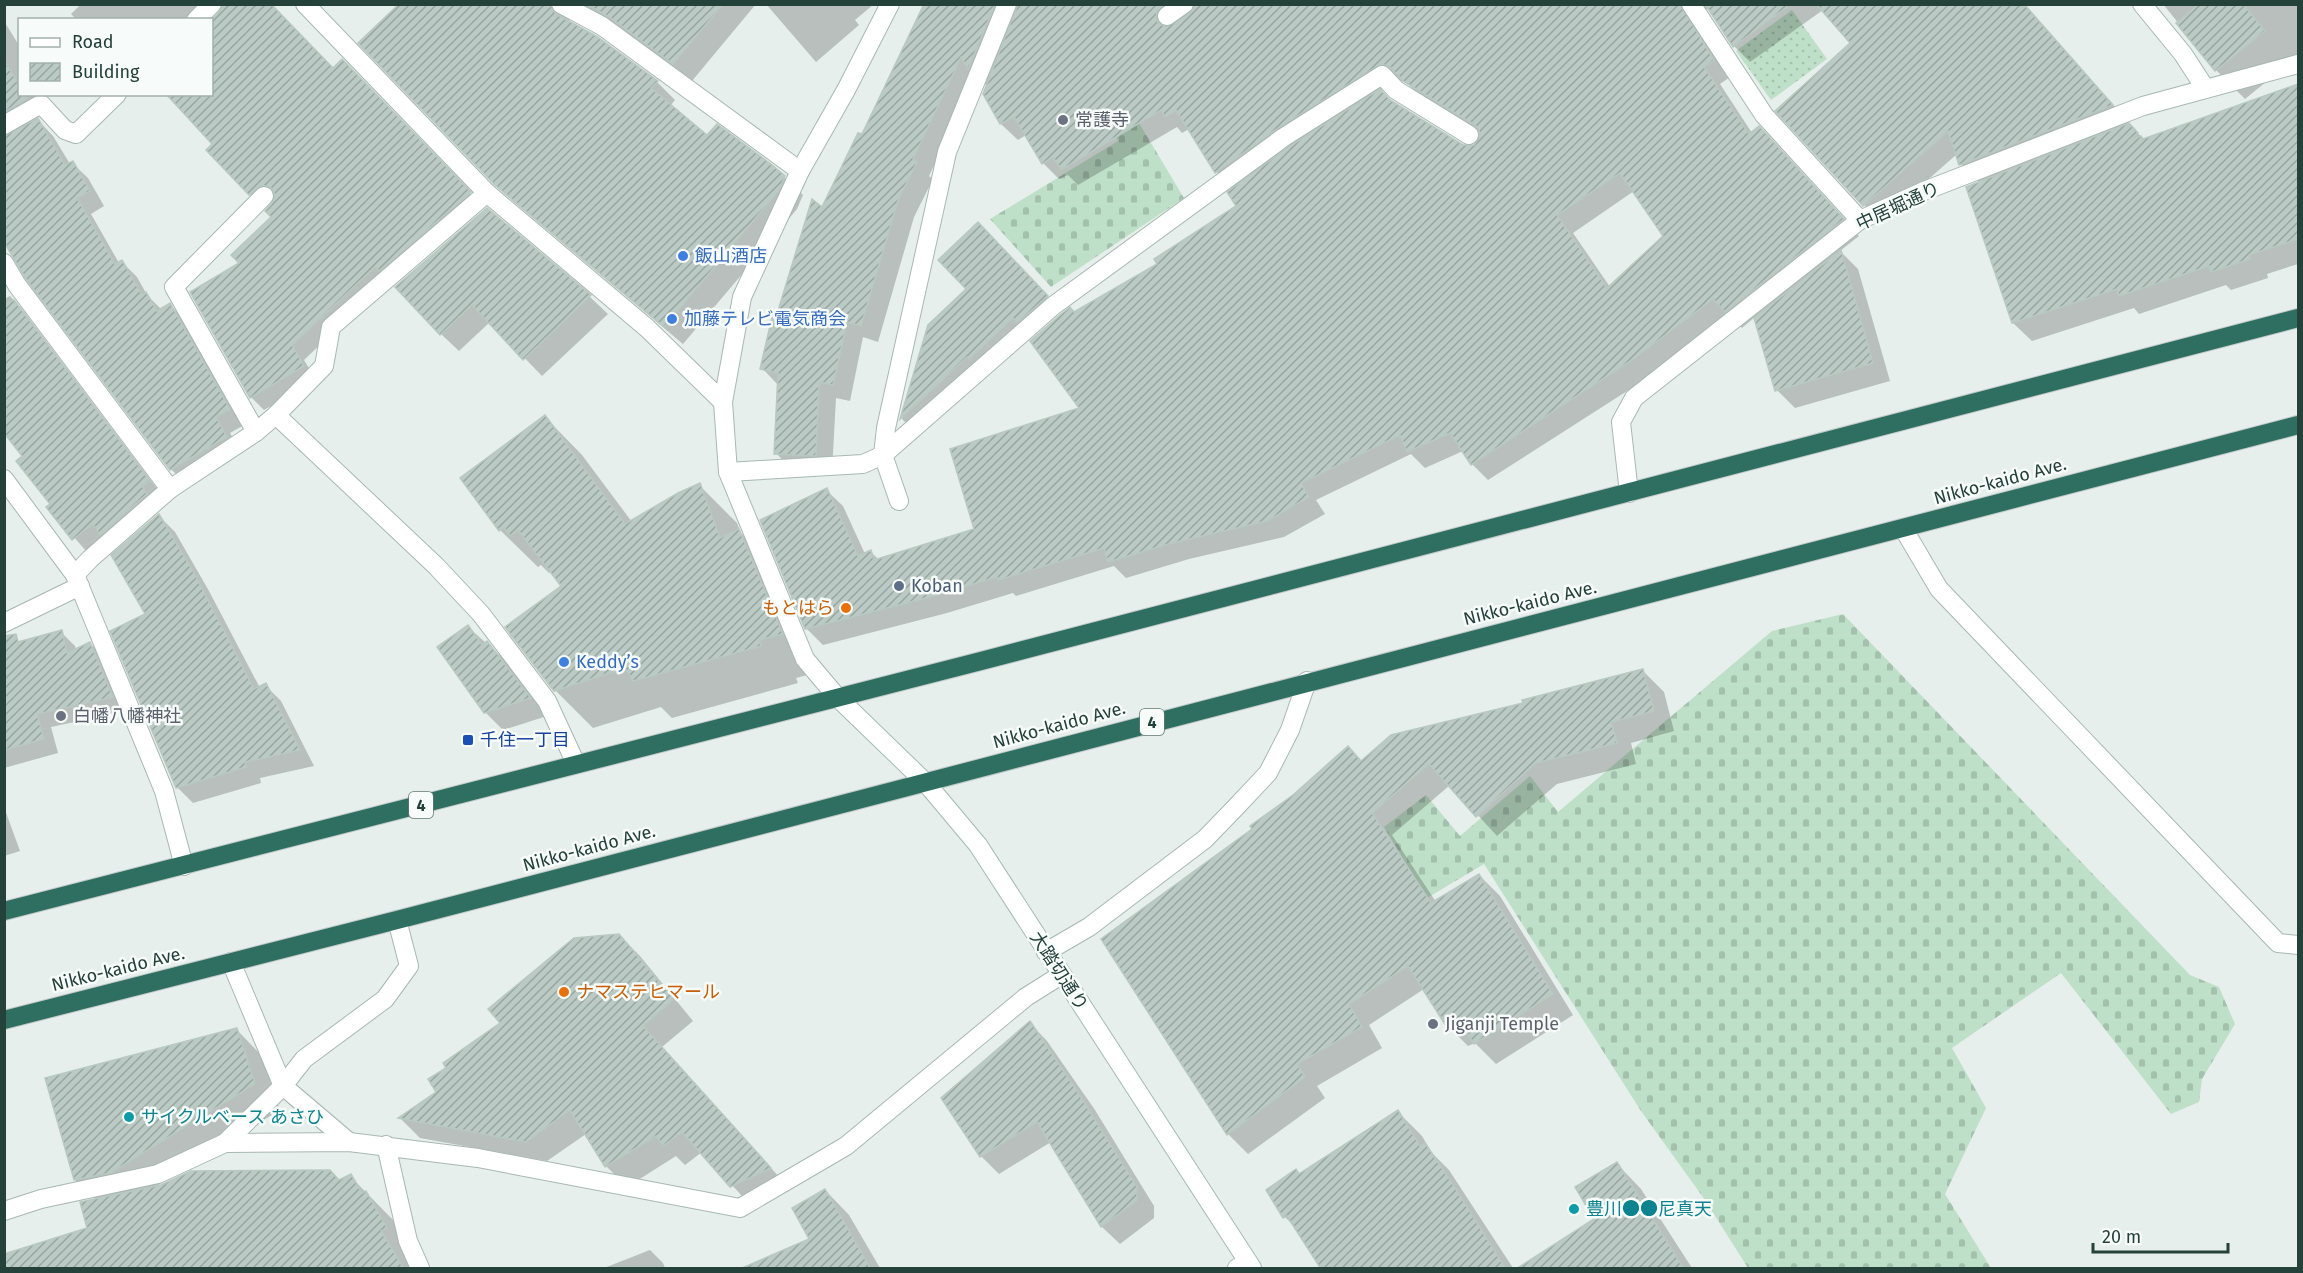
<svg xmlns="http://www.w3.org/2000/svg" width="2303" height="1273" font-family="'Fira Sans','Noto Sans JP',sans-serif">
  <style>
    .grass { fill: url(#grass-dots) }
    .cemetery { fill: url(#cemetery-stones) }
    .shadow { fill: #0003; fill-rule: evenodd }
    .building { fill: url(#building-hatch); stroke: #b8c9c2; stroke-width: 1.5; fill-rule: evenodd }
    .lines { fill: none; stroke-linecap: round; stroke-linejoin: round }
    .lane-casing { stroke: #a8b8b2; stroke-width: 20 }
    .street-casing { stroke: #a8b8b2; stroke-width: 20 }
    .secondary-casing { stroke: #a4bbb3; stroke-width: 20 }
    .highway-casing { stroke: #c2cac8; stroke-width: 20 }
    .lane { stroke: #fff; stroke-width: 18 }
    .street { stroke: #fff; stroke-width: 18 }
    .secondary { stroke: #fff; stroke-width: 18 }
    .highway { stroke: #2f6f62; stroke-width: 18 }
    .worship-dot { fill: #6b7280; stroke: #f7fbf9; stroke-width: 2 }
    .shop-dot { fill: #3f7fe0; stroke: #f7fbf9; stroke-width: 2 }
    .service-dot { fill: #5c6f8a; stroke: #f7fbf9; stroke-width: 2 }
    .food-dot { fill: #e8710a; stroke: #f7fbf9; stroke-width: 2 }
    .transit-dot { fill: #1a4fb4; stroke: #f7fbf9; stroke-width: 2 }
    .culture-dot { fill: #0f9aa8; stroke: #f7fbf9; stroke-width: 2 }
    .labels { text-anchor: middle; stroke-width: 5; stroke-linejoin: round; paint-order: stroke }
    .shield { fill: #f7fbf9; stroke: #637a73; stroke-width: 1.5 }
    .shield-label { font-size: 16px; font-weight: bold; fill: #24423a }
    .worship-label { font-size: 18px; fill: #5b616d; stroke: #f7fbf9; text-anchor: start }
    .street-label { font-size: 18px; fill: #24423a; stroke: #f7fbf9 }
    .shop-label { font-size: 18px; fill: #366cbe; stroke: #f7fbf9; text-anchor: start }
    .service-label { font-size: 18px; fill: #4e5e75; stroke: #f7fbf9; text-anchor: start }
    .food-label { font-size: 18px; fill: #c56008; stroke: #f7fbf9; text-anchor: end }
    .transit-label { font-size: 18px; fill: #164399; stroke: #f7fbf9; text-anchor: start }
    .culture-label { font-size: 18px; fill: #0d838f; stroke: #f7fbf9; text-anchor: start }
  </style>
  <defs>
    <pattern id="grass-dots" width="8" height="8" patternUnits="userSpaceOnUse" patternTransform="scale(1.5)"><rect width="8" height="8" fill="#bfe0c8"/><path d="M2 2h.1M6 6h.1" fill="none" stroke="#a4c1ad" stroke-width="1.8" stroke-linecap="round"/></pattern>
    <pattern id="cemetery-stones" width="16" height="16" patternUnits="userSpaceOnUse" patternTransform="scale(1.5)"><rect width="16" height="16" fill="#bfe0c8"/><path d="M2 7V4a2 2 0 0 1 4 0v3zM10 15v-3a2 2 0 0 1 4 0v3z" fill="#a4c1ad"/></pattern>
    <pattern id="building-hatch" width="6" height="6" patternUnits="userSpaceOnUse" patternTransform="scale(1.5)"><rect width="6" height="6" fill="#bbcac4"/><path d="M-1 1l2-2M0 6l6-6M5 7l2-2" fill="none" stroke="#98a6a0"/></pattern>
  </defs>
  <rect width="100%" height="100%" fill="#e6efeb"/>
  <path class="grass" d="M 1792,10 L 1827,59 L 1771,100 L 1736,51 Z"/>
  <g class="cemetery">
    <path d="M 1136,118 L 1184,198 L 1051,287 L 990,219 L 1118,141 L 1114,131 Z"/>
    <path d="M 1843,614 L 2190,975 L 2219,987 L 2235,1024 L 2202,1079 L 2199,1102 L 2171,1114 L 2061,973 L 1952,1048 L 1986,1108 L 1945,1194 L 1991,1268 L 1748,1268 L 1705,1200 L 1641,1111 L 1484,864 L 1427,898 L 1384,827 L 1426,795 L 1460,836 L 1530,776 L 1558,812 L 1772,631 Z"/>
  </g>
  <g class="shadow">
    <path d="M 81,4 L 227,4 L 218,9 L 208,20 L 77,20 L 71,14 Z"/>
    <path d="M 401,4 L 756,4 L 692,81 L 569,18 L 569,23 L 595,37 L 657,82 L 675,100 L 670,106 L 707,137 L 784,177 L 803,195 L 797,209 L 683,344 L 515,203 L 496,184 Z"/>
    <path d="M 766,4 L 874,4 L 855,20 L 859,25 L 816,62 Z"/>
    <path d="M 926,4 L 2024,4 L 2144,140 L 2298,85 L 2298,264 L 2267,274 L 2268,278 L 2231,290 L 2226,285 L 2139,314 L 2134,308 L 2032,341 L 2013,323 L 1968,188 L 1979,183 L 1961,164 L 1957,154 L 1880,222 L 1777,111 L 1853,43 L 1823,10 L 1750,62 L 1734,46 L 1709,9 L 1702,10 L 1730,77 L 1720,84 L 1752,133 L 1775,144 L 1859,236 L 1840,251 L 1858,269 L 1890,381 L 1795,408 L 1777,390 L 1755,317 L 1742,328 L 1730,315 L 1649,377 L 1488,480 L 1472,464 L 1463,451 L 1425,468 L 1411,454 L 1316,500 L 1325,514 L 1284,537 L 1189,559 L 1126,578 L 1114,566 L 1016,596 L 1013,593 L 947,613 L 823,645 L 806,628 L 826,490 L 843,506 L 865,554 L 871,552 L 879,560 L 976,530 L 1081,409 L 1074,313 L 1159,264 L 1238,207 L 1234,190 L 1217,172 L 1189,129 L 1182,133 L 1177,127 L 1078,185 L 1068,175 L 1059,179 L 1043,163 L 1026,135 L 1018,140 L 1001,124 L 984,94 L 987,86 L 977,76 L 929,176 L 933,179 L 914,217 L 878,342 L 863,337 L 850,401 L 836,398 L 832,471 L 792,470 L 776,453 L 779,386 L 762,368 L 778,315 L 823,210 L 863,136 ZM 1399,80 L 1407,83 L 1422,98 L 1481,134 L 1475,147 L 1463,146 L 1389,101 L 1380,91 ZM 1634,191 L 1665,236 L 1610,287 L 1573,233 Z"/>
    <path d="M 2163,4 L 2298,4 L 2298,56 L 2245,99 L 2216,70 Z"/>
    <path d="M 227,5 L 333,70 L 356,74 L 483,207 L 389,279 L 304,360 L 316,380 L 264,410 L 251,397 L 241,264 L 273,217 L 277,196 L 264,207 L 208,150 L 214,144 L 212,94 L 212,22 Z"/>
    <path d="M 4,21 L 20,47 L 20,94 L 41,94 L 49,109 L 13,131 L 10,136 L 38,120 L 53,136 L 70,164 L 72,163 L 88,178 L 104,206 L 91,214 L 119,263 L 122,262 L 137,277 L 147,295 L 162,310 L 170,305 L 185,320 L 244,425 L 230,433 L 241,452 L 186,484 L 171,469 L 4,228 Z"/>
    <path d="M 487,210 L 590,297 L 608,314 L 542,376 L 490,322 L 459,351 L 441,334 Z"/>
    <path d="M 992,238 L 1060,311 L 915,432 L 902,419 L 929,326 L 968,289 Z"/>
    <path d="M 10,296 L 22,309 L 161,494 L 86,551 L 48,507 L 52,504 L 24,456 L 4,430 L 4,299 Z"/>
    <path d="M 545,417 L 582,455 L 632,522 L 699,485 L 737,523 L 741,533 L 777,569 L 819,672 L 796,678 L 798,683 L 672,718 L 661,707 L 593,728 L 555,690 L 563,586 L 551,571 L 549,573 L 541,565 L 538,567 L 500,530 Z"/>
    <path d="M 159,516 L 175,532 L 209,591 L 260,688 L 265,685 L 281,701 L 314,766 L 260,778 L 261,783 L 193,803 L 177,787 L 147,615 Z"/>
    <path d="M 468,627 L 505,660 L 547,716 L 503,730 L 485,712 Z"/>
    <path d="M 61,632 L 75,646 L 76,650 L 90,643 L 104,657 L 126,711 L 51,727 L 58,753 L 4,768 L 4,648 Z"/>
    <path d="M 1643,671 L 1664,692 L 1674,731 L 1631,743 L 1636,764 L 1557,784 L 1497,836 L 1450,785 L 1392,835 L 1436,902 L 1479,875 L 1500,896 L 1573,1015 L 1496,1064 L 1475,1043 L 1468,1046 L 1447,1025 L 1424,989 L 1369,1025 L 1382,1048 L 1317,1086 L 1325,1098 L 1248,1154 L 1228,1134 L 1362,762 L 1524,704 Z"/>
    <path d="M 4,807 L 20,851 L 4,856 Z"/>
    <path d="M 619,935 L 640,956 L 693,1021 L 662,1047 L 790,1189 L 752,1207 L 702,1152 L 685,1165 L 676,1156 L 627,1187 L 606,1166 L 586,1134 L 547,1161 L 420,1138 L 400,1118 L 438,1092 L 448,1068 L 502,1023 Z"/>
    <path d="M 1030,1023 L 1047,1041 L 1095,1110 L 1154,1206 L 1154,1218 L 1120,1244 L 1102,1227 L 1051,1142 L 999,1174 L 981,1156 Z"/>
    <path d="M 237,1030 L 262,1056 L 280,1110 L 155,1187 L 339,1181 L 350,1176 L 393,1220 L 413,1256 L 413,1268 L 4,1268 L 89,1229 L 96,1200 L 75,1180 Z"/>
    <path d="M 1398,1112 L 1422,1136 L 1432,1153 L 1449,1170 L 1513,1268 L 1322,1268 L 1299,1231 L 1285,1217 L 1268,1190 L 1299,1175 Z"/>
    <path d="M 1617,1164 L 1641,1189 L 1692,1268 L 1519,1268 L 1596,1220 Z"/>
    <path d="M 825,1190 L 849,1215 L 880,1268 L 744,1268 L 812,1240 Z"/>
    <path d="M 650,1250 L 663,1263 L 665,1268 L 604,1268 Z"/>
  </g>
  <g class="building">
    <path d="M 223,4 L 271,4 L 333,68 L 342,59 L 471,192 L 379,271 L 375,267 L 292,345 L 304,366 L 250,398 L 190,292 L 239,263 L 231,255 L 271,217 L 265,211 L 272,203 L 275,194 L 271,188 L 262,185 L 249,195 L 206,150 L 212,144 L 166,94 L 212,94 L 212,20 L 220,11 Z"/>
    <path d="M 399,4 L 550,4 L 556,14 L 596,36 L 658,81 L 651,88 L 707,135 L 717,124 L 772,165 L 785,176 L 779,190 L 664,327 L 495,185 L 358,43 Z"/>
    <path d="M 586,4 L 723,4 L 673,64 L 609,17 Z"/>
    <path d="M 924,4 L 995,4 L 968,69 L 961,57 L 913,159 L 917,162 L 898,200 L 861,326 L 847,322 L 833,385 L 819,382 L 816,456 L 774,454 L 778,373 L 760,369 L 773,313 L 777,314 L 812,199 L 822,207 L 858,133 L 862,134 Z"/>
    <path d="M 1018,4 L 1164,4 L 1157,11 L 1156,18 L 1158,23 L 1167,27 L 1190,13 L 1195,4 L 1680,4 L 1714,60 L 1704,67 L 1749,134 L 1759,126 L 1844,219 L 1725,312 L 1713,299 L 1632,360 L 1471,465 L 1450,433 L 1407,452 L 1400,435 L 1301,483 L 1309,497 L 1267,521 L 1172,543 L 1108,562 L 1104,548 L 998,580 L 997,577 L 930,597 L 805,629 L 760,520 L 827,488 L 858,556 L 871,550 L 874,560 L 974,529 L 950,449 L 1079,408 L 1030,341 L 1060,315 L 1070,307 L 1074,312 L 1157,264 L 1154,259 L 1236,206 L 1227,192 L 1290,146 L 1380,89 L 1390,100 L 1463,145 L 1474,145 L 1480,136 L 1479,130 L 1475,125 L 1403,81 L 1390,67 L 1381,64 L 1278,128 L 1215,173 L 1176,110 L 1165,117 L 1161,110 L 1061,170 L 1053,157 L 1042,164 L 1014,117 L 1000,124 L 983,94 ZM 1620,173 L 1663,236 L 1607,288 L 1557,215 Z"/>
    <path d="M 1705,4 L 1791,4 L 1733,47 Z"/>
    <path d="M 1816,4 L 2024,4 L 2113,105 L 1959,165 L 1948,131 L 1863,206 L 1775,111 L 1850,43 Z"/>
    <path d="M 2199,4 L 2243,4 L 2265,31 L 2215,71 L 2176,23 Z"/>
    <path d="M 4,60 L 20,86 L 20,94 L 25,94 L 27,99 L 4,112 Z"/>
    <path d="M 2298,84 L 2298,239 L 2249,255 L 2250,259 L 2211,272 L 2209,266 L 2119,296 L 2117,289 L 2012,323 L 1966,187 L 2129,123 L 2138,133 L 2128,141 L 2141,136 L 2143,139 Z"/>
    <path d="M 38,118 L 65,165 L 73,161 L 90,191 L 77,198 L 115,264 L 122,260 L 142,295 L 146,292 L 157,311 L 170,303 L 230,409 L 216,417 L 227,437 L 170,470 L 26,279 L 4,242 L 4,136 Z"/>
    <path d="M 487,208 L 591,295 L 523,360 L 472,305 L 440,335 L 395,287 Z"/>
    <path d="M 978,222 L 1048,296 L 1017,323 L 1013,318 L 969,359 L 967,357 L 900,419 L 928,325 L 966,289 L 938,260 Z"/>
    <path d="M 1841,250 L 1873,363 L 1775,391 L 1754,318 Z"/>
    <path d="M 14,300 L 150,481 L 142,486 L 147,494 L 100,535 L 93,524 L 72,540 L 46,507 L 50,504 L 16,461 L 22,456 L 4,433 L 4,304 Z"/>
    <path d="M 545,415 L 625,524 L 678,493 L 700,483 L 720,538 L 739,529 L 783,634 L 759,640 L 761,646 L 633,681 L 625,668 L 554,691 L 505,627 L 561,586 L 518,530 L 510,536 L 504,527 L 499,531 L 460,478 Z"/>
    <path d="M 159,514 L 194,573 L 254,689 L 266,683 L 300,750 L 245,762 L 246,767 L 176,788 L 110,631 L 145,614 L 111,555 Z"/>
    <path d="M 468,625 L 482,645 L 487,641 L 531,698 L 484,713 L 437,647 Z"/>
    <path d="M 62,630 L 67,653 L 90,642 L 113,697 L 37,714 L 44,739 L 4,750 L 4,636 L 16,634 L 18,642 Z"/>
    <path d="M 1643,669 L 1654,711 L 1611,722 L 1617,743 L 1536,763 L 1476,817 L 1429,764 L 1372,813 L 1431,903 L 1479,874 L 1553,994 L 1474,1044 L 1459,1021 L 1446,1026 L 1408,966 L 1349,1004 L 1362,1027 L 1297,1064 L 1305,1077 L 1227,1135 L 1101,939 L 1252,829 L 1250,826 L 1293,795 L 1348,746 L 1361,761 L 1391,735 L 1523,703 L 1522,700 Z"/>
    <path d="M 619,934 L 674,999 L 643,1026 L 771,1168 L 730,1187 L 682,1132 L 663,1146 L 656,1136 L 605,1167 L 570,1110 L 526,1142 L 398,1118 L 436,1092 L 428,1079 L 446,1068 L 443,1063 L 500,1023 L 488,1009 L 574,938 Z"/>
    <path d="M 1030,1021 L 1077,1091 L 1137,1187 L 1137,1200 L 1101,1227 L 1037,1122 L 980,1157 L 941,1098 Z"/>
    <path d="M 237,1028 L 255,1084 L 112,1172 L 114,1172 L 74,1180 L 45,1078 Z"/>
    <path d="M 1398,1110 L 1420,1146 L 1425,1143 L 1450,1180 L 1506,1269 L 1321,1269 L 1287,1216 L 1283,1218 L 1266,1190 L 1296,1169 L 1299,1174 Z"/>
    <path d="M 1617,1162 L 1684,1269 L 1516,1269 L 1594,1219 L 1575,1187 Z"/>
    <path d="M 330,1170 L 339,1180 L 351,1174 L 362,1193 L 366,1191 L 387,1228 L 381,1231 L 404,1269 L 4,1269 L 4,1254 L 87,1228 L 80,1202 L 161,1185 L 191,1171 Z"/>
    <path d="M 825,1189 L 871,1269 L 740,1269 L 809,1239 L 792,1208 Z"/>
  </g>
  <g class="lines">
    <g class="lane-casing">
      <g id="lane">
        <path d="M 561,4 L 602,26 L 800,171"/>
        <path d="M 1691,4 L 1764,115 L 1860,220"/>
        <path d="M 2142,4 L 2183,54 L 2205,88"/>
        <path d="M 1167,16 L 1184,4"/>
        <path d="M 196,20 L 212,4"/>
        <path d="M 4,125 L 41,104 L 65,130 L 76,134 L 117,94"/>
        <path d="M 4,263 L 17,285 L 170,489"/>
        <path d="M 276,415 L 436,566 L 481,614 L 547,701 L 576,764"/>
        <path d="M 256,432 L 174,287 L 264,196"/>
        <path d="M 728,472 L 863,464 L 883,455 L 1053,306 L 1284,137 L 1382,75 L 1396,90 L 1469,135"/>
        <path d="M 4,479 L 75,575 L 164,791 L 184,866"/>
        <path d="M 75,575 L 90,559 L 170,489 L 256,432 L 276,415 L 324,366 L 331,327 L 487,193"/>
        <path d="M 4,623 L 80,586"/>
        <path d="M 283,1086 L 304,1059 L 385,999 L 409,966 L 397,920"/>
        <path d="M 386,1145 L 408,1241 L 420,1268"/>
        <path d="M 1237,1268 L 1248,1263"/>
      </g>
    </g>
    <g class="street-casing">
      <g id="street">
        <path d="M 305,4 L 487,193 L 647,328 L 723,402"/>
        <path d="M 1629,493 L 1621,422 L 1634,398 L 1860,220 L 1924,191 L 2143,106 L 2298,64"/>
        <path d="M 899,501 L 883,455 L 886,428 L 947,152 L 1007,4"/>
        <path d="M 1903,528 L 1939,589 L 2278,943 L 2298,945"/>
        <path d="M 837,697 L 805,659 L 728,472 L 723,402 L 742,297 L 800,171 L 846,90 L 890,4"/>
        <path d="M 1046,952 L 1089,927 L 1205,839 L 1236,807 L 1268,773 L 1290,730 L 1307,681"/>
        <path d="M 231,962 L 283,1086 L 349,1142"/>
        <path d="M 225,1143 L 283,1086"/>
        <path d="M 4,1211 L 41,1199 L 158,1174 L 225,1143 L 349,1142 L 478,1158 L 740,1208 L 846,1146 L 1026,997 L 1061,975"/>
      </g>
    </g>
    <g class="secondary-casing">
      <path id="secondary" d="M 837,697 L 926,783 L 978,845 L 1252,1268"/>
    </g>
    <g class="highway-casing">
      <g id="highway">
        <path d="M 4,911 L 981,661 L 2298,318"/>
        <path d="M 4,1020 L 397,920 L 2298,425"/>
      </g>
    </g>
    <use href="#lane" class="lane"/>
    <use href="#street" class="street"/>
    <use href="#secondary" class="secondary"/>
    <use href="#highway" class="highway"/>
  </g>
  <g class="worship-dot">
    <circle cx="1063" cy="120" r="6"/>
    <circle cx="61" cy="716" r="6"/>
    <circle cx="1433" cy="1024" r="6"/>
  </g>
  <g class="shop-dot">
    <circle cx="683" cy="256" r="6"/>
    <circle cx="672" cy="319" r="6"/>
    <circle cx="564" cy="662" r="6"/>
  </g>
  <circle class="service-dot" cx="899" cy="586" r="6"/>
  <g class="food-dot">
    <circle cx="846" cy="608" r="6"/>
    <circle cx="564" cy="992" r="6"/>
  </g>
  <rect class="transit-dot" x="462" y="734" width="12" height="12" rx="3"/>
  <g class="culture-dot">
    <circle cx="129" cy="1117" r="6"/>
    <circle cx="1574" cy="1209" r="6"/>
  </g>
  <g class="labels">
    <g class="shield">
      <rect x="1140" y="709" width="24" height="26" rx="4.5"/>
      <rect x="409" y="792" width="24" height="26" rx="4.5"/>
    </g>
    <g class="shield-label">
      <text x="1152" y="728">4</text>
      <text x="421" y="811">4</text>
    </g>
    <g class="worship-label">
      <text x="1075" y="126">常護寺</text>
      <text x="73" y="722">白幡八幡神社</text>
      <text x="1445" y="1030">Jiganji Temple</text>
    </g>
    <g class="street-label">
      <text transform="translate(1898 206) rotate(-25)" y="6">中居堀通り</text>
      <text transform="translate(2000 481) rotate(-15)" y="6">Nikko-kaido Ave.</text>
      <text transform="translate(1530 603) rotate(-14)" y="6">Nikko-kaido Ave.</text>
      <text transform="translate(1059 725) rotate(-15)" y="6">Nikko-kaido Ave.</text>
      <text transform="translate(589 848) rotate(-15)" y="6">Nikko-kaido Ave.</text>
      <text transform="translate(118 969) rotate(-14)" y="6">Nikko-kaido Ave.</text>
      <text transform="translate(1059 971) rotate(57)" y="6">大踏切通り</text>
    </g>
    <g class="shop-label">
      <text x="695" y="262">飯山酒店</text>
      <text x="684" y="325">加藤テレビ電気商会</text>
      <text x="576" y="668">Keddy’s</text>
    </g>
    <g class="service-label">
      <text x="911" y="592">Koban</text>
    </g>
    <g class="food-label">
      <text x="834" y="614">もとはら</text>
      <text x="576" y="998" text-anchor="start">ナマステヒマール</text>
    </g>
    <g class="transit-label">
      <text x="480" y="746">千住一丁目</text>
    </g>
    <g class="culture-label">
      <text x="141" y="1123">サイクルベース あさひ</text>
      <text x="1586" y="1215">豊川●●尼真天</text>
    </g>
  </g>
  <rect width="2303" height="1273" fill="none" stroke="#24423a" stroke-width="12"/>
  <rect x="18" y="18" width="195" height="78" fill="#f7fbf9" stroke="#a3b1ad" stroke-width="1.5"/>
  <rect x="30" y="38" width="30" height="9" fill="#ffffff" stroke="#a3b1ad" stroke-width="1.5"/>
  <text x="72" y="48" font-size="18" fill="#24423a">Road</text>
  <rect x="30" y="63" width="30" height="18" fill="url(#building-hatch)" stroke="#a3b1ad" stroke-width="1.5"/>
  <text x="72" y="78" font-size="18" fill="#24423a">Building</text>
  <path d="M2093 1243v9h135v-9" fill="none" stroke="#24423a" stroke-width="3"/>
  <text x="2102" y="1243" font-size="18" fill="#24423a" stroke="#f7fbf9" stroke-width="4.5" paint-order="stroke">20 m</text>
</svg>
